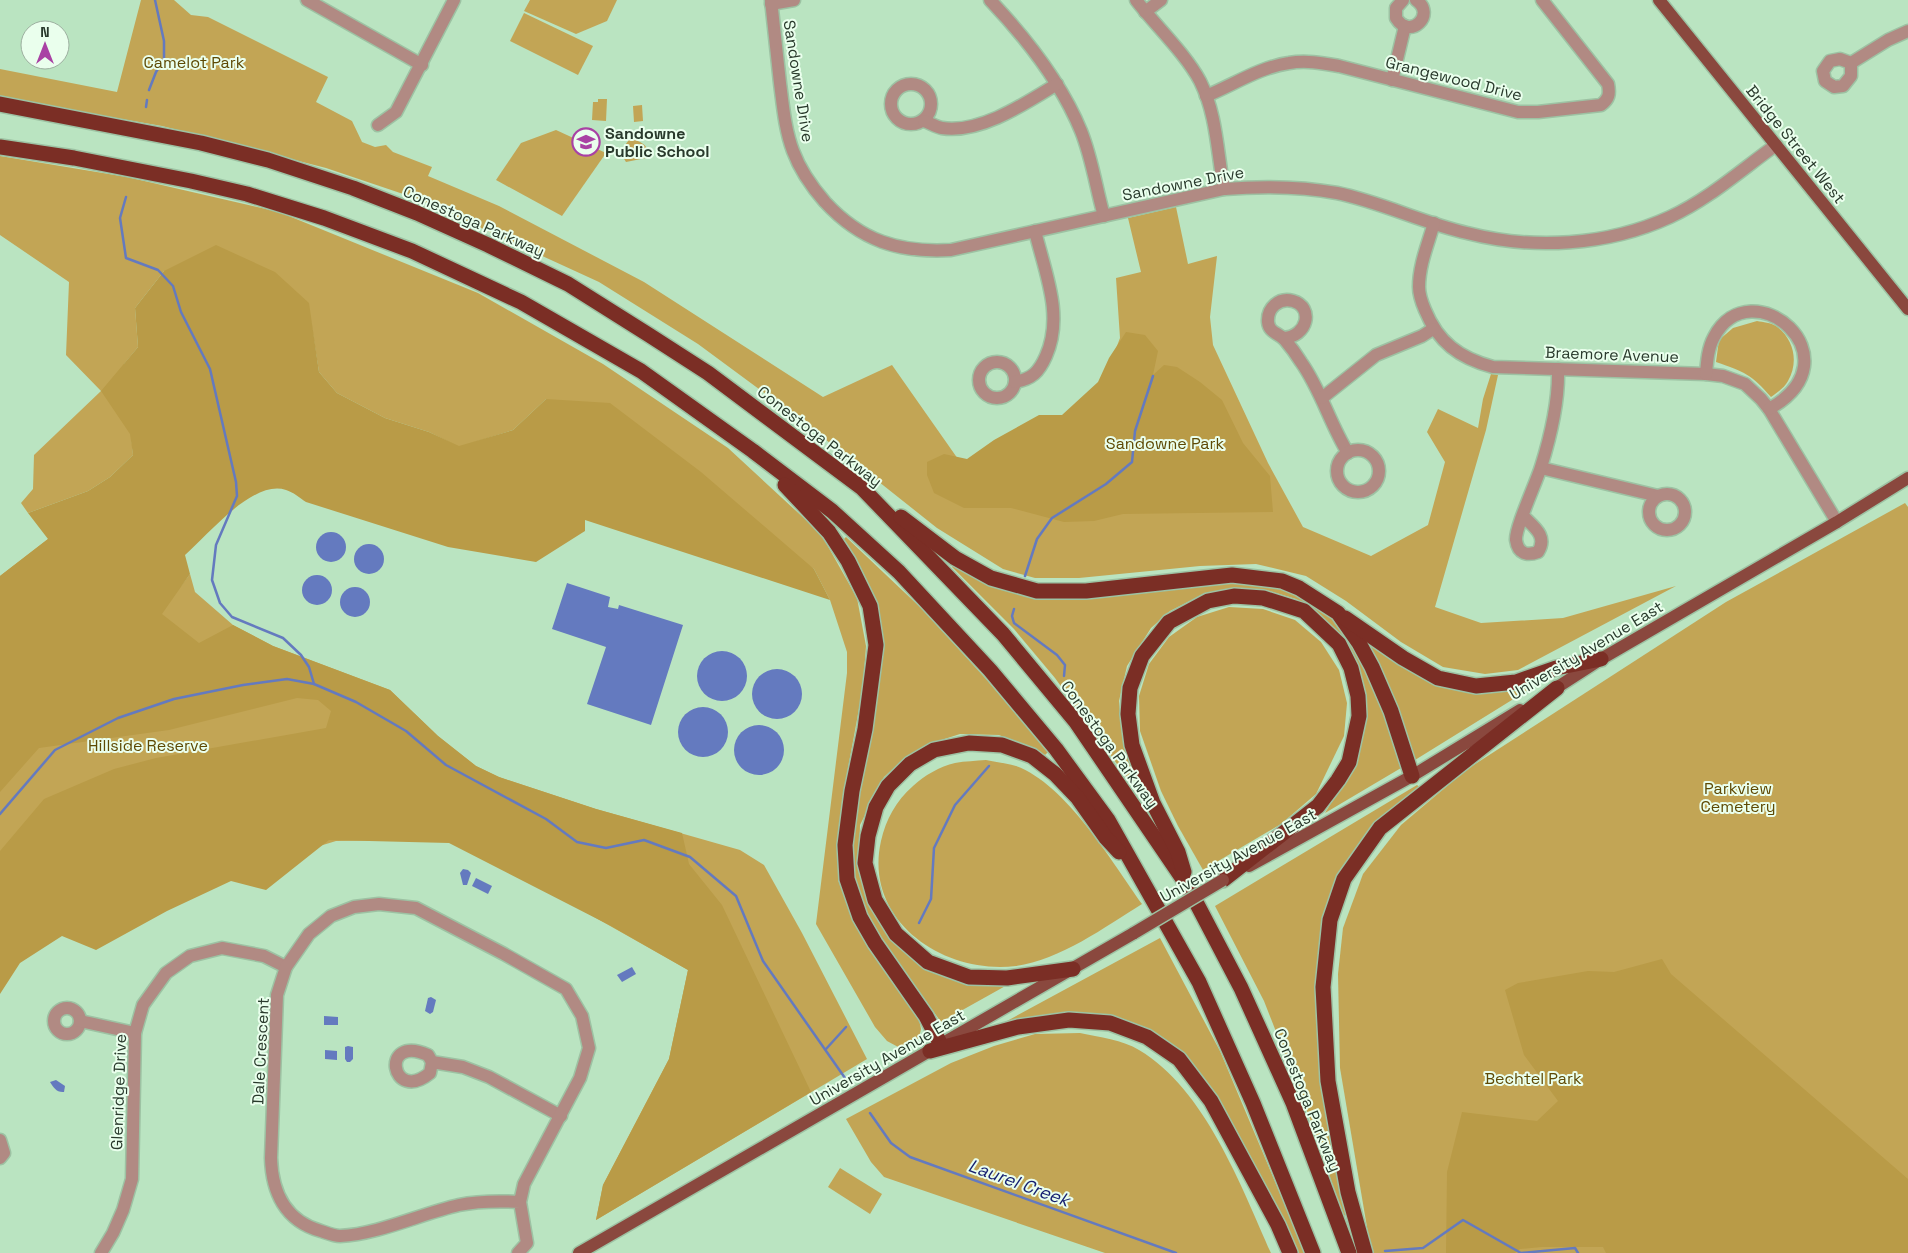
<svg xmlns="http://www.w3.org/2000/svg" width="1908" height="1253" font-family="'Space Grotesk',sans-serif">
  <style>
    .green { fill: #c2a555 }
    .forest { fill: #b99b47 }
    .water { fill: #647abf }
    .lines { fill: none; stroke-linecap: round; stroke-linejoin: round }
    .stream { stroke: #647abf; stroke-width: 2.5 }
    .minor-casing { stroke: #9dc2a3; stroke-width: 15 }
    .major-casing { stroke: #9dc2a3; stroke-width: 15 }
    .highway-casing { stroke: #9dc2a3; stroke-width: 18 }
    .minor { stroke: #b18a83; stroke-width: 12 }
    .major { stroke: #8a483e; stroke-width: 12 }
    .highway { stroke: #7b2e25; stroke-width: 15 }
    .major-bridge-casing { stroke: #9dc2a3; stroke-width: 15; stroke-linecap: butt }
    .major-bridge { stroke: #8a483e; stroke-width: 12 }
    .labels { text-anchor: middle; stroke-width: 4; stroke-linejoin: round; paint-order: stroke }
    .park-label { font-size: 16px; fill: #5e4904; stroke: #eaffed }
    .street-label { font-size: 16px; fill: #293a2c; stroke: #eaffed }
    .poi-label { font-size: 16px; font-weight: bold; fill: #293a2c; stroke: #eaffed; text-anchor: start }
    .water-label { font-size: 18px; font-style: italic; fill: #151f70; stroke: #eaffed }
  </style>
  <rect width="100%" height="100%" fill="#bae4c1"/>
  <g class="green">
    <path d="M 141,0 L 174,0 L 191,15 L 208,17 L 328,77 L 316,102 L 352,121 L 362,142 L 375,147 L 386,145 L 393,152 L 432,167 L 428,176 L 499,206 L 644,282 L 823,397 L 892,365 L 972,479 L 1043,450 L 1102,386 L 1120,338 L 1116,278 L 1141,272 L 1128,218 L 1176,207 L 1188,264 L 1217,256 L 1210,317 L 1213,345 L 1268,463 L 1303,527 L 1371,556 L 1428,525 L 1445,462 L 1427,432 L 1438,409 L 1478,428 L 1483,399 L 1491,374 L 1498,375 L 1486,430 L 1435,607 L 1481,623 L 1563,618 L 1676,586 L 1518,670 L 1485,674 L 1443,667 L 1401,642 L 1346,601 L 1306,576 L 1256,564 L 1200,566 L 1079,578 L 1035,578 L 1003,569 L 937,528 L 801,420 L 698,344 L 599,282 L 418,199 L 326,168 L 162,126 L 0,98 L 0,69 L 117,92 Z"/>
    <path d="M 530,0 L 617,0 L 607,21 L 576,34 L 524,11 Z"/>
    <path d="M 524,13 L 593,46 L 578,75 L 510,41 Z"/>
    <path d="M 598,99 L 607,99 L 606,121 L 592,120 L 593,102 L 598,102 Z"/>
    <path d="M 642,105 L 643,121 L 634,122 L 633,106 Z"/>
    <path d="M 556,130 L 606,153 L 562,216 L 496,180 L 521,143 Z"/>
    <path d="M 631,138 C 641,142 652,146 646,158 L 626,162 C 620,154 624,144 631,138 Z"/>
    <path d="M 0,156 L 127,177 L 279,212 L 478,293 L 603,364 L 728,448 L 821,534 L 857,598 L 866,646 L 863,687 L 842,801 L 838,880 L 858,929 L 919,1019 L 921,1029 L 919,1038 L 900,1048 L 887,1041 L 875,1027 L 816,924 L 847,673 L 847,652 L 830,600 L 814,569 L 546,399 L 513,430 L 459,447 L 429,432 L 385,418 L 337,393 L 319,372 L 308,303 L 164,271 L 135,308 L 138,347 L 124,364 L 133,455 L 110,477 L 88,491 L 28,513 L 21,503 L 33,489 L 34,455 L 101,391 L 66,355 L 69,282 L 0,235 Z"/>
    <path d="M 1757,321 C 1763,322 1771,323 1776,326 C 1794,339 1799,362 1788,381 C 1785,387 1777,393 1771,397 C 1751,374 1745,372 1716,362 L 1719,340 L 1733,328 Z"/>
    <path d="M 1905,503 L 1908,507 L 1908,1253 L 1374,1253 L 1369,1239 L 1340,1068 L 1338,974 L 1343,928 L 1363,874 L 1401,825 L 1466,770 L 1726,602 Z"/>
    <path d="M 846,537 L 922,609 L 986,679 L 1048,752 L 1045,755 L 1021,744 L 999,735 L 960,734 L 929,744 L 906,757 L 884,777 L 860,825 L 859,861 L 865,895 L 882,925 L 899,945 L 1009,984 L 941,1022 L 887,947 L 864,911 L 852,878 L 851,835 L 875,599 L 861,569 L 842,541 Z"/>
    <path d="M 48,539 L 181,586 L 190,574 L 195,592 L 233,625 L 273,646 L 390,690 L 438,736 L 476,766 L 499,777 L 596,809 L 740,850 L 764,865 L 802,933 L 867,1059 L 596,1220 L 603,1185 L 669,1059 L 688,970 L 456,839 L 336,841 L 0,943 L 0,576 Z"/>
    <path d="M 955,563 C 985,582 1006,593 1042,597 L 1225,581 L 1260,581 L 1307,594 L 1331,613 L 1355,643 L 1373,682 L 1401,768 L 1325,813 L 1339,790 L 1365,708 L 1320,616 L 1296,599 L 1266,590 L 1233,588 L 1200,596 L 1170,611 L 1151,628 L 1127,666 L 1119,701 L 1123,742 L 1135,780 L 1130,782 L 1055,678 L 1014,629 L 952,567 Z"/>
    <path d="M 1229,607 L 1263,609 L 1295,620 L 1321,642 L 1339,670 L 1347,703 L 1344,736 L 1316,794 L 1281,824 L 1203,870 L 1178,826 L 1161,791 L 1140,731 L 1139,696 L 1149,664 L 1169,637 L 1197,617 Z"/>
    <path d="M 1369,643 L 1441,685 L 1524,686 L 1528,690 L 1415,760 L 1394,697 Z"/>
    <path d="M 986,760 C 995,762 1006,763 1016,766 C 1066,784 1112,862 1142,904 C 1105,927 1060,960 1016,966 C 944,975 863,921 881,841 C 886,819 896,801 913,786 C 924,776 940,766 955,763 C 965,761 976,761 986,760 Z"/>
    <path d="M 1417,785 L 1421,788 L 1341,875 L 1319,977 L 1349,1214 L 1343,1216 L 1314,1129 L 1264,1001 L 1215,906 Z"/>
    <path d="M 1160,938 L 1220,1051 L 1305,1253 L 1296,1253 L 1183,1057 L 1065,1014 L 1036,1017 L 1009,1024 L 1007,1021 Z"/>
    <path d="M 1080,1033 C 1099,1037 1123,1040 1139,1050 C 1205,1089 1241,1186 1271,1253 L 1105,1253 L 884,1177 L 871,1162 L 846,1119 L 951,1063 L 994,1046 L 1035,1034 Z"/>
    <path d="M 840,1168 L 882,1194 L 870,1214 L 828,1187 Z"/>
  </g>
  <g class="forest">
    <path d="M 216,245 L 275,272 L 309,303 L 319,372 L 337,393 L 385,418 L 429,432 L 459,446 L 513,430 L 546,399 L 610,403 L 701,472 L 814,569 L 830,600 L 585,520 L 585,531 L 536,562 L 448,547 L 306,502 C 300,498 293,492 286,490 C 253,479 208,535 185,555 L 190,574 L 162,614 L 199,643 L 233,625 L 273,646 L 390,690 L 438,736 L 476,766 L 499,777 L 596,809 L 682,833 L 689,864 L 722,905 L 811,1092 L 596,1220 L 603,1185 L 669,1059 L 688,970 L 611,926 L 449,843 L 329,840 L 266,890 L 231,881 L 167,911 L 96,950 L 62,936 L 20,963 L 0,994 L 0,851 L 44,799 L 114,769 L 156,758 L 326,728 L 331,711 L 318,700 L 297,698 L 169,730 L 39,748 L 0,792 L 0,576 L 48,539 L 28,513 L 88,491 L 110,477 L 133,455 L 130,434 L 101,391 L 138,347 L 135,308 L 164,271 Z"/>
    <path d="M 1126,332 L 1145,335 L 1158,351 L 1153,375 L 1164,365 L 1177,367 L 1200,382 L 1222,400 L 1243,443 L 1270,476 L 1273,512 L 1123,514 L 1094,521 L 1064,522 L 1011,508 L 964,508 L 934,493 L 927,475 L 927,462 L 944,454 L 967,459 L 994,440 L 1039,415 L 1062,415 L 1098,382 L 1109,358 Z"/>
    <path d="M 1662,959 L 1671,974 L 1908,1179 L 1908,1253 L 1606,1253 L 1603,1247 L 1542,1247 L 1520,1249 L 1515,1253 L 1446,1253 L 1447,1172 L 1462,1112 L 1537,1121 L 1558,1101 L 1524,1055 L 1505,990 L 1518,983 L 1588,971 L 1614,972 Z"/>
  </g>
  <g class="water">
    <circle cx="331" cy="547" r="15"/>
    <circle cx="369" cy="559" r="15"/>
    <circle cx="317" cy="590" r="15"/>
    <path d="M 567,583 L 610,597 L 608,607 L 618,609 L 619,605 L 683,625 L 651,725 L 587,704 L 606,647 L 552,629 Z"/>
    <circle cx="355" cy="602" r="15"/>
    <circle cx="722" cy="676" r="25"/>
    <circle cx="777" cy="694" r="25"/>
    <circle cx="703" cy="732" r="25"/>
    <circle cx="759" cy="750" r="25"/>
    <path d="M 463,869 L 468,870 L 471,873 L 467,885 L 463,885 L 460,873 Z"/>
    <path d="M 476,878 L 492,886 L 488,894 L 472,886 Z"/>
    <path d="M 632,967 L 636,974 L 622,982 L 617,975 Z"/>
    <path d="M 431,997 L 436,1000 L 433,1012 L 430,1014 L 425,1011 L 428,998 Z"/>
    <path d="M 324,1016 L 338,1017 L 338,1025 L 324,1025 Z"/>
    <path d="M 348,1046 L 353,1047 L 353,1059 L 350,1062 L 347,1062 L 345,1059 L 345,1047 Z"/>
    <path d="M 325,1050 L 337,1051 L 337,1060 L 325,1059 Z"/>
    <path d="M 56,1080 L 65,1086 L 64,1092 C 57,1093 53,1087 50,1082 Z"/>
  </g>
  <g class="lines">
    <g class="stream">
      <path d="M 149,90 L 156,72 L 164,59 L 164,41 L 155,0"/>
      <path d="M 146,107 L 147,100"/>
      <path d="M 126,197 L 120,218 L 126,258 L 158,270 L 173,286 L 181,312 L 210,369 L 236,482 L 237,496 L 216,545 L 212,580 L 220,603 L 232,617 L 283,638 L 301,655 L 309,667 L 314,684"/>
      <path d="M 1025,576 L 1037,539 L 1052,518 L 1106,484 L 1132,462 L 1135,431 L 1153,376"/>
      <path d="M 1014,609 L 1012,616 L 1014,623 L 1057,655 L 1065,665 L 1064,676"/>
      <path d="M 0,814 L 55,750 L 118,718 L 174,699 L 243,685 L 287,679 L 314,684 L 356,702 L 406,731 L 446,765 L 546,819 L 577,842 L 606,848 L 644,840 L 690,857 L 736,896 L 763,961 L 845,1078"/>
      <path d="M 919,923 L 931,899 L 934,848 L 955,805 L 989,766"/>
      <path d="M 826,1049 L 846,1027"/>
      <path d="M 870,1113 L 891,1143 L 910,1157 L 1176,1253"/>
      <path d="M 1385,1251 L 1423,1248 L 1463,1220 L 1521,1253 L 1575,1248 L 1578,1253"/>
    </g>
    <g class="minor-casing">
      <g id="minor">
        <path d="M 307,0 L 422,65"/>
        <path d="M 771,0 C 774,28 777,56 780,83 C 783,106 785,130 793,151 C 800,170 811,186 825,202 C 861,241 899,253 951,250 L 1224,189 C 1262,186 1299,186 1337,193 C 1381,202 1423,223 1467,233 C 1533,250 1607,246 1670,217 C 1709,199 1741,170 1776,145"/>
        <path d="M 990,0 C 1026,38 1061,82 1081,131 C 1092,158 1096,188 1104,216"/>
        <path d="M 1136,0 C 1155,25 1185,53 1200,81 C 1217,115 1217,152 1224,189"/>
        <path d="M 1403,0 L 1396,8 L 1396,18 C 1410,41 1437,14 1416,0"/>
        <path d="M 771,4 L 794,0"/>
        <path d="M 1145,12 L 1161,0"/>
        <path d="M 1851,63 L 1851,76 L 1843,86 L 1834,87 L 1825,81 L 1823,71 L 1830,61 L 1840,59 L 1851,63 L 1888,40 L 1908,31"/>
        <path d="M 1392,80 L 1405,26"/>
        <circle cx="911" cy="104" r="20"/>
        <path d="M 1206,96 C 1233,85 1260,67 1289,63 C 1306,60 1322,63 1339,66 L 1518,112 L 1538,112 L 1601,105 C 1609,99 1610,94 1608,84 L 1542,0"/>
        <path d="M 924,121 C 930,123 936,127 942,128 C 980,134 1026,103 1057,84"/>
        <path d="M 378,125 L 396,112 L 454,0"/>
        <path d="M 1434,223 C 1428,244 1419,265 1419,287 C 1419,294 1422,303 1425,310 C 1438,342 1459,358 1493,367 L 1706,374 L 1723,376 L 1745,384 L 1761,399 L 1769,409 L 1837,522"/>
        <path d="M 1283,338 C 1308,337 1314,307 1293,301 C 1279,297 1267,308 1268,322 C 1269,333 1279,333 1285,340 C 1291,347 1296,354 1301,362 C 1321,390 1330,424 1348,453"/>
        <circle cx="997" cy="380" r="18"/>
        <path d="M 1706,374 C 1707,361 1708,348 1714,337 C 1751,267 1860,358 1769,409"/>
        <path d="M 1015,382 C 1032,379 1039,372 1046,356 C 1064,315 1045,273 1035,231"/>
        <path d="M 1322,398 L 1376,355 L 1422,336 L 1433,329"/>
        <circle cx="1358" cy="471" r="21"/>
        <path d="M 1541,468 L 1658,496"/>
        <circle cx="1667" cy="512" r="18"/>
        <path d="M 1523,516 C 1534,527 1548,536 1538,552 C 1527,556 1518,554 1516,540 C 1515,528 1536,483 1541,467 C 1551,435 1559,402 1558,369"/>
        <circle cx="67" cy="1021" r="13"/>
        <path d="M 80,1021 L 135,1033"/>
        <path d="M 432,1062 L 430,1073 C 391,1105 379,1033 428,1055 L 432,1062 L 463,1067 L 489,1077 L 561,1116"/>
        <path d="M 0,1140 L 4,1153 L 0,1158"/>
        <path d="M 101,1253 L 113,1233 L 123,1210 L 132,1179 L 135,1033 L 143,1005 L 166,973 L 190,956 L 222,948 L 264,956 L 286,967"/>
        <path d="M 518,1253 L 527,1243 L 520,1202 L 524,1184 L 580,1078 L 589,1048 L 582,1016 L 566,989 L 504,954 L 416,908 L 379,904 L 354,907 L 331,916 L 309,934 L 286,967 L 277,995 L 271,1158 C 272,1192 285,1221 321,1231 C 327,1233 334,1236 340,1236 C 379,1234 420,1214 459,1205 C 478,1201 500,1201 520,1202"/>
      </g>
    </g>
    <g class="major-casing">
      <g id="major">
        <path d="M 1659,0 L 1908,309"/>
        <path d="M 1550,692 L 1601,659 L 1837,522 L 1908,478"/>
        <path d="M 1249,866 L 1412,776 L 1520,710"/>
        <path d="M 579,1253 L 1134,933"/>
      </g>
    </g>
    <g class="highway-casing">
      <g id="highway">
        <path d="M 0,104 L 201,143 L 268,160 L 353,188 L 417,213 L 488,245 L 568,284 L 649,335 L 708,373 L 862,488 L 1003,634 L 1076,722 L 1187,885 L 1241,988 L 1293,1103 L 1349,1253"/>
        <path d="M 0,147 L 74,158 L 191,181 L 247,194 L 324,218 L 412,251 L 521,302 L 641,371 L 753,451 L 832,511 L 899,572 L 990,670 L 1056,749 L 1108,820 L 1199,982 L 1253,1103 L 1313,1253"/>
        <path d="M 785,485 L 829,532 L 848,561 L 870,606 L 876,645 L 865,729 L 852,791 L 845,845 L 847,879 L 860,917 L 875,943 L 926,1016 L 941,1045"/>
        <path d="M 901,517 L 955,558 L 991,578 L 1037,591 L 1086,591 L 1232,575 L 1282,581 L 1299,588 L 1338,613 L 1359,643 L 1372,667 L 1391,711 L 1412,776"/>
        <path d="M 1345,618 L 1403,658 L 1438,678 L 1476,686 L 1516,682 L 1556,668 L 1601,659"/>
        <path d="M 1184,872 L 1178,852 L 1153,803 L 1132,745 L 1128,714 L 1130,688 L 1142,656 L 1169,622 L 1208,601 L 1234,596 L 1263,598 L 1304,611 L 1339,644 L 1351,668 L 1358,696 L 1359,716 L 1349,762 L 1338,780 L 1318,806 L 1223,880"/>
        <path d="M 1073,969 L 1007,978 L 969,977 L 928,962 L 896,934 L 875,900 L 865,863 L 868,836 L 876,807 L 888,786 L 910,764 L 934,750 L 969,743 L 1002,745 L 1032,756 L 1055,774 L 1077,797 L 1106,838 L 1119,852"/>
        <path d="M 930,1051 L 1018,1027 L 1069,1020 L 1110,1023 L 1147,1037 L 1179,1059 L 1211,1101 L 1278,1225 L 1290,1253"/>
        <path d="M 1365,1253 L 1348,1192 L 1328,1081 L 1323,987 L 1330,920 L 1344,879 L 1380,828 L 1557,688"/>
      </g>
    </g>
    <use href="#minor" class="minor"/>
    <use href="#major" class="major"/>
    <use href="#highway" class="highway"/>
    <g class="major-bridge-casing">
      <path id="major-bridge" d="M 1134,933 L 1223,880"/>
    </g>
    <use href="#major-bridge" class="major-bridge"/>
  </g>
  <defs>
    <g id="school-ring" transform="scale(1.4375)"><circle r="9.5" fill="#eaffed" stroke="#a941a4" stroke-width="1.5"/><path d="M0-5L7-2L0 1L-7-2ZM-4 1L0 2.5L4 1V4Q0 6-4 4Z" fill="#a941a4"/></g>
  </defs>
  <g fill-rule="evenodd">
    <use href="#school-ring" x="586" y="142"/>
  </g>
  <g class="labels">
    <g class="park-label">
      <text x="194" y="68">Camelot Park</text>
      <text x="1165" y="449">Sandowne Park</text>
      <text x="148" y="751">Hillside Reserve</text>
      <text x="1738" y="794">Parkview<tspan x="1738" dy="18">Cemetery</tspan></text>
      <text x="1533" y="1084">Bechtel Park</text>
    </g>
    <g class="street-label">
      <text transform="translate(1454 78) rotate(14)" y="6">Grangewood Drive</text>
      <text transform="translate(799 81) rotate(81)" y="6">Sandowne Drive</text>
      <text transform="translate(1796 144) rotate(51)" y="6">Bridge Street West</text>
      <text transform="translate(1183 183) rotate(-11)" y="6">Sandowne Drive</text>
      <text transform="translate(474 221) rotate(24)" y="6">Conestoga Parkway</text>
      <text transform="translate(1612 354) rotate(2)" y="6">Braemore Avenue</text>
      <text transform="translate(820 436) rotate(38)" y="6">Conestoga Parkway</text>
      <text transform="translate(1586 650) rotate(-31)" y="6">University Avenue East</text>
      <text transform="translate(1110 744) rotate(54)" y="6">Conestoga Parkway</text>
      <text transform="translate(1238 855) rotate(-29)" y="6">University Avenue East</text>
      <text transform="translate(260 1051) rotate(-87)" y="6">Dale Crescent</text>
      <text transform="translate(887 1057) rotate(-30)" y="6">University Avenue East</text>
      <text transform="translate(118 1092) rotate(-88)" y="6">Glenridge Drive</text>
      <text transform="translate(1308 1100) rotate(68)" y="6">Conestoga Parkway</text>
    </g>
    <g class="poi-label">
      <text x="605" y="139">Sandowne<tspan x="605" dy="18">Public School</tspan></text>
    </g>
    <g class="water-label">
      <text transform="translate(1019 1183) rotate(20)" y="6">Laurel Creek</text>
    </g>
  </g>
  <g transform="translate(45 45)"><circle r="24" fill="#eaffed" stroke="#9db0a0"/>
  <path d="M0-4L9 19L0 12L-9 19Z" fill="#a941a4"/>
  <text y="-8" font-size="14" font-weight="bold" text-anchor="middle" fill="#293a2c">N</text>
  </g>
</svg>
